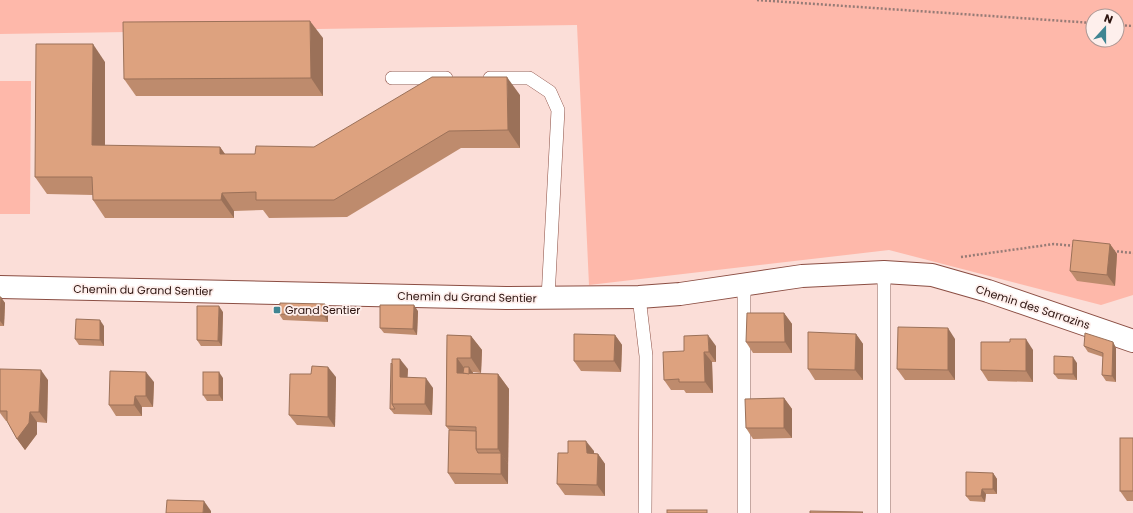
<svg xmlns="http://www.w3.org/2000/svg" width="1133" height="513" font-family="Poppins,sans-serif">
  <style>
    .green { fill: #feb8aa; fill-rule: evenodd }
    .lines { fill: none; stroke-linecap: round; stroke-linejoin: round }
    .lane-casing { stroke: #8b4e43; stroke-width: 14 }
    .street-casing { stroke: #8b4e43; stroke-width: 24 }
    .path { stroke: #967b76; stroke-width: 2.5; stroke-dasharray: 2 2; stroke-linecap: butt }
    .lane { stroke: #fff; stroke-width: 13 }
    .street { stroke: #fff; stroke-width: 22 }
    .wall { fill: #be8b6d }
    .shaded-wall { fill: #9b7159 }
    .building { fill: #dda27f; stroke: #9b7159 }
    .poi-dot { fill: #408592; stroke: #feefec; stroke-width: 1.5 }
    .labels { text-anchor: middle; stroke-width: 3.5; stroke-linejoin: round; paint-order: stroke }
    .street-label { font-size: 11px; fill: #2c130f; stroke: #feefec }
    .poi-label { font-size: 11px; fill: #2c130f; stroke: #feefec; text-anchor: start }
  </style>
  <rect width="100%" height="100%" fill="#fbded8"/>
  <g class="green">
    <path d="M 0,0 L 1133,0 L 1133,295 L 1101,305 L 889,250 L 589,285 L 577,25 L 0,34 ZM 1093,16 L 1117,16 L 1117,40 L 1093,40 Z"/>
    <path d="M 0,81 L 31,81 L 30,214 L 0,214 Z"/>
  </g>
  <g class="lines">
    <g class="lane-casing">
      <g id="lane">
        <path d="M 392,78 L 446,78"/>
        <path d="M 490,78 L 529,78 L 550,92 L 558,110 L 548,298"/>
        <path d="M 639,297 L 646,356 L 645,513"/>
        <path d="M 744,513 L 744,284"/>
        <path d="M 884,513 L 884,272"/>
      </g>
    </g>
    <g class="street-casing">
      <path id="street" d="M 0,287 L 506,298 L 639,297 L 680,294 L 802,276 L 884,272 L 932,275 L 988,291 L 1133,341"/>
    </g>
    <g class="path">
      <path d="M 757,0 L 1093,23"/>
      <path d="M 1117,25 L 1133,26"/>
      <path d="M 1113,251 L 1133,253"/>
      <path d="M 961,257 L 1054,244 L 1075,246"/>
    </g>
    <use href="#lane" class="lane"/>
    <use href="#street" class="street"/>
  </g>
  <g class="wall">
    <path d="M 323,38 L 323,96 L 136,96 L 124,79 Z"/>
    <path d="M 105,62 L 105,146 L 220,147 L 225,154 L 255,154 L 314,147 L 520,95 L 520,148 L 461,148 L 347,217 L 269,218 L 263,210 L 234,211 L 234,218 L 105,218 L 93,200 L 93,195 L 47,194 L 35,177 Z"/>
    <path d="M 1110,244 L 1117,254 L 1115,286 L 1077,281 L 1070,271 Z"/>
    <path d="M 0,297 L 5,303 L 4,326 L 0,326 Z"/>
    <path d="M 328,310 L 328,322 L 283,320 L 279,314 Z"/>
    <path d="M 418,311 L 417,335 L 384,333 L 380,328 Z"/>
    <path d="M 223,312 L 222,346 L 201,346 L 197,340 Z"/>
    <path d="M 784,313 L 792,324 L 792,353 L 753,353 L 746,342 Z"/>
    <path d="M 104,326 L 104,346 L 79,345 L 75,339 Z"/>
    <path d="M 856,334 L 863,344 L 863,380 L 815,380 L 808,369 Z"/>
    <path d="M 447,335 L 471,336 L 482,350 L 481,373 L 473,372 L 473,374 L 498,374 L 509,389 L 508,484 L 455,484 L 448,473 L 449,430 L 446,426 Z"/>
    <path d="M 615,335 L 622,345 L 621,372 L 581,371 L 574,361 Z"/>
    <path d="M 955,339 L 955,380 L 905,380 L 897,369 Z"/>
    <path d="M 1010,342 L 1033,350 L 1033,382 L 988,381 L 981,370 Z"/>
    <path d="M 1113,342 L 1116,348 L 1116,382 L 1106,381 L 1102,375 L 1103,357 L 1088,352 L 1084,346 Z"/>
    <path d="M 716,346 L 716,362 L 712,362 L 713,393 L 686,393 L 684,390 L 671,390 L 664,380 L 684,351 Z"/>
    <path d="M 1077,363 L 1077,380 L 1058,379 L 1054,374 Z"/>
    <path d="M 0,369 L 48,380 L 47,423 L 37,422 L 37,434 L 25,450 L 17,439 L 7,421 L 6,421 L 0,413 Z"/>
    <path d="M 408,369 L 407,378 L 433,388 L 432,415 L 394,414 L 390,409 Z"/>
    <path d="M 336,377 L 335,427 L 297,425 L 289,415 Z"/>
    <path d="M 223,378 L 223,401 L 207,401 L 203,395 Z"/>
    <path d="M 154,382 L 153,407 L 142,407 L 142,416 L 116,416 L 109,405 Z"/>
    <path d="M 784,398 L 792,409 L 792,438 L 753,439 L 746,428 Z"/>
    <path d="M 1133,438 L 1133,501 L 1127,501 L 1120,491 Z"/>
    <path d="M 594,451 L 594,453 L 598,454 L 605,464 L 605,496 L 565,495 L 557,484 L 568,453 Z"/>
    <path d="M 993,473 L 997,479 L 997,494 L 986,494 L 985,502 L 970,501 L 966,496 Z"/>
  </g>
  <g class="shaded-wall">
    <path d="M 310,21 L 323,38 L 323,96 L 311,78 Z"/>
    <path d="M 93,44 L 105,62 L 105,163 L 92,145 Z"/>
    <path d="M 507,77 L 520,95 L 520,148 L 508,130 Z"/>
    <path d="M 220,147 L 232,164 L 220,154 Z"/>
    <path d="M 222,193 L 234,211 L 234,218 L 221,200 Z"/>
    <path d="M 1110,244 L 1117,254 L 1115,286 L 1107,275 Z"/>
    <path d="M 1,297 L 5,303 L 4,326 L 0,321 Z"/>
    <path d="M 325,304 L 328,310 L 328,322 L 324,316 Z"/>
    <path d="M 414,305 L 418,311 L 417,335 L 413,329 Z"/>
    <path d="M 219,306 L 223,312 L 222,346 L 218,341 Z"/>
    <path d="M 784,313 L 792,324 L 792,353 L 785,342 Z"/>
    <path d="M 100,320 L 104,326 L 104,346 L 100,340 Z"/>
    <path d="M 948,328 L 955,339 L 955,380 L 948,370 Z"/>
    <path d="M 856,334 L 863,344 L 863,380 L 855,370 Z"/>
    <path d="M 615,335 L 622,345 L 621,372 L 614,361 Z"/>
    <path d="M 708,335 L 716,346 L 716,362 L 709,352 Z"/>
    <path d="M 471,336 L 482,350 L 481,373 L 471,358 Z"/>
    <path d="M 1026,339 L 1033,350 L 1033,382 L 1026,371 Z"/>
    <path d="M 1113,342 L 1116,348 L 1116,382 L 1112,376 Z"/>
    <path d="M 704,352 L 712,362 L 713,393 L 705,382 Z"/>
    <path d="M 1073,357 L 1077,363 L 1077,380 L 1073,374 Z"/>
    <path d="M 457,358 L 467,372 L 467,383 L 457,373 Z"/>
    <path d="M 400,359 L 408,369 L 407,388 L 400,377 Z"/>
    <path d="M 328,367 L 336,377 L 335,427 L 328,417 Z"/>
    <path d="M 469,367 L 473,373 L 473,388 L 469,383 Z"/>
    <path d="M 41,370 L 48,380 L 47,423 L 39,412 Z"/>
    <path d="M 146,372 L 154,382 L 153,407 L 146,396 Z"/>
    <path d="M 219,372 L 223,378 L 223,401 L 219,395 Z"/>
    <path d="M 498,374 L 509,389 L 508,464 L 498,449 Z"/>
    <path d="M 426,378 L 433,388 L 432,415 L 425,404 Z"/>
    <path d="M 135,396 L 142,407 L 142,416 L 134,405 Z"/>
    <path d="M 784,398 L 792,409 L 792,438 L 784,428 Z"/>
    <path d="M 30,412 L 37,422 L 37,434 L 25,450 L 17,439 Z"/>
    <path d="M 586,441 L 594,451 L 594,464 L 587,453 Z"/>
    <path d="M 501,453 L 508,464 L 508,484 L 501,474 Z"/>
    <path d="M 598,454 L 605,464 L 605,496 L 597,485 Z"/>
    <path d="M 993,473 L 997,479 L 997,494 L 993,489 Z"/>
    <path d="M 982,489 L 986,494 L 985,502 L 981,496 Z"/>
    <path d="M 204,501 L 211,511 L 211,513 L 203,513 Z"/>
  </g>
  <g class="building">
    <path d="M 310,21 L 311,78 L 124,79 L 123,22 Z"/>
    <path d="M 36,44 L 93,44 L 92,145 L 220,147 L 220,154 L 255,154 L 256,146 L 314,147 L 432,77 L 507,77 L 508,130 L 449,131 L 334,200 L 256,200 L 256,192 L 222,193 L 221,200 L 93,200 L 92,177 L 35,177 Z"/>
    <path d="M 1073,240 L 1110,244 L 1107,275 L 1070,271 Z"/>
    <path d="M 0,297 L 1,297 L 0,321 Z"/>
    <path d="M 280,303 L 325,304 L 324,316 L 279,314 Z"/>
    <path d="M 380,305 L 414,305 L 413,329 L 380,328 Z"/>
    <path d="M 197,306 L 219,306 L 218,341 L 197,340 Z"/>
    <path d="M 747,313 L 784,313 L 785,342 L 746,342 Z"/>
    <path d="M 76,319 L 100,320 L 100,340 L 75,339 Z"/>
    <path d="M 898,327 L 948,328 L 948,370 L 897,369 Z"/>
    <path d="M 808,332 L 856,334 L 855,370 L 808,369 Z"/>
    <path d="M 1085,333 L 1113,342 L 1112,376 L 1102,375 L 1103,353 L 1084,346 Z"/>
    <path d="M 574,334 L 615,335 L 614,361 L 574,361 Z"/>
    <path d="M 447,335 L 471,336 L 471,358 L 457,358 L 457,373 L 498,374 L 498,449 L 476,449 L 476,427 L 446,426 Z"/>
    <path d="M 708,335 L 709,352 L 704,352 L 705,382 L 679,382 L 679,379 L 664,380 L 663,352 L 684,351 L 684,336 Z"/>
    <path d="M 1010,339 L 1026,339 L 1026,371 L 981,370 L 981,342 L 1010,342 Z"/>
    <path d="M 1054,356 L 1073,357 L 1073,374 L 1054,374 Z"/>
    <path d="M 392,359 L 400,359 L 400,377 L 426,378 L 425,404 L 392,404 Z"/>
    <path d="M 391,363 L 392,364 L 392,404 L 395,409 L 390,409 Z"/>
    <path d="M 312,366 L 328,367 L 328,417 L 289,415 L 290,374 L 311,374 Z"/>
    <path d="M 464,367 L 469,367 L 469,374 L 463,373 Z"/>
    <path d="M 0,369 L 41,370 L 39,412 L 30,412 L 29,423 L 17,439 L 7,421 L 7,411 L 0,411 Z"/>
    <path d="M 110,371 L 146,372 L 146,396 L 135,396 L 134,405 L 109,405 Z"/>
    <rect x="203" y="372" width="16" height="23"/>
    <path d="M 784,398 L 784,428 L 746,428 L 745,399 Z"/>
    <path d="M 449,430 L 476,431 L 476,449 L 478,453 L 501,453 L 501,474 L 448,473 Z"/>
    <rect x="1120" y="438" width="13" height="53"/>
    <path d="M 568,441 L 586,441 L 587,453 L 598,454 L 597,485 L 557,484 L 558,453 L 568,453 Z"/>
    <path d="M 966,472 L 993,473 L 993,489 L 982,489 L 981,496 L 966,496 Z"/>
    <path d="M 167,500 L 204,501 L 203,513 L 166,513 Z"/>
    <rect x="667" y="510" width="40" height="3"/>
    <path d="M 810,511 L 863,512 L 862,513 L 810,513 Z"/>
  </g>
  <rect class="poi-dot" x="273" y="306" width="8" height="8" rx="2"/>
  <g class="labels">
    <g class="street-label">
      <text transform="translate(143 290) rotate(1)" y="4">Chemin du Grand Sentier</text>
      <text transform="translate(467 297) rotate(1)" y="4">Chemin du Grand Sentier</text>
      <text transform="translate(1033 307) rotate(18)" y="4">Chemin des Sarrazins</text>
    </g>
    <g class="poi-label">
      <text x="285" y="314">Grand Sentier</text>
    </g>
  </g>
  <g transform="translate(1105 28) rotate(21)"><circle r="19" fill="#feefec" stroke="#aa9794"/>
  <path d="M0-3L7 15L0 10L-7 15Z" fill="#408592"/>
  <text y="-6" font-size="11" font-weight="bold" text-anchor="middle" fill="#2c130f">N</text>
  </g>
</svg>
